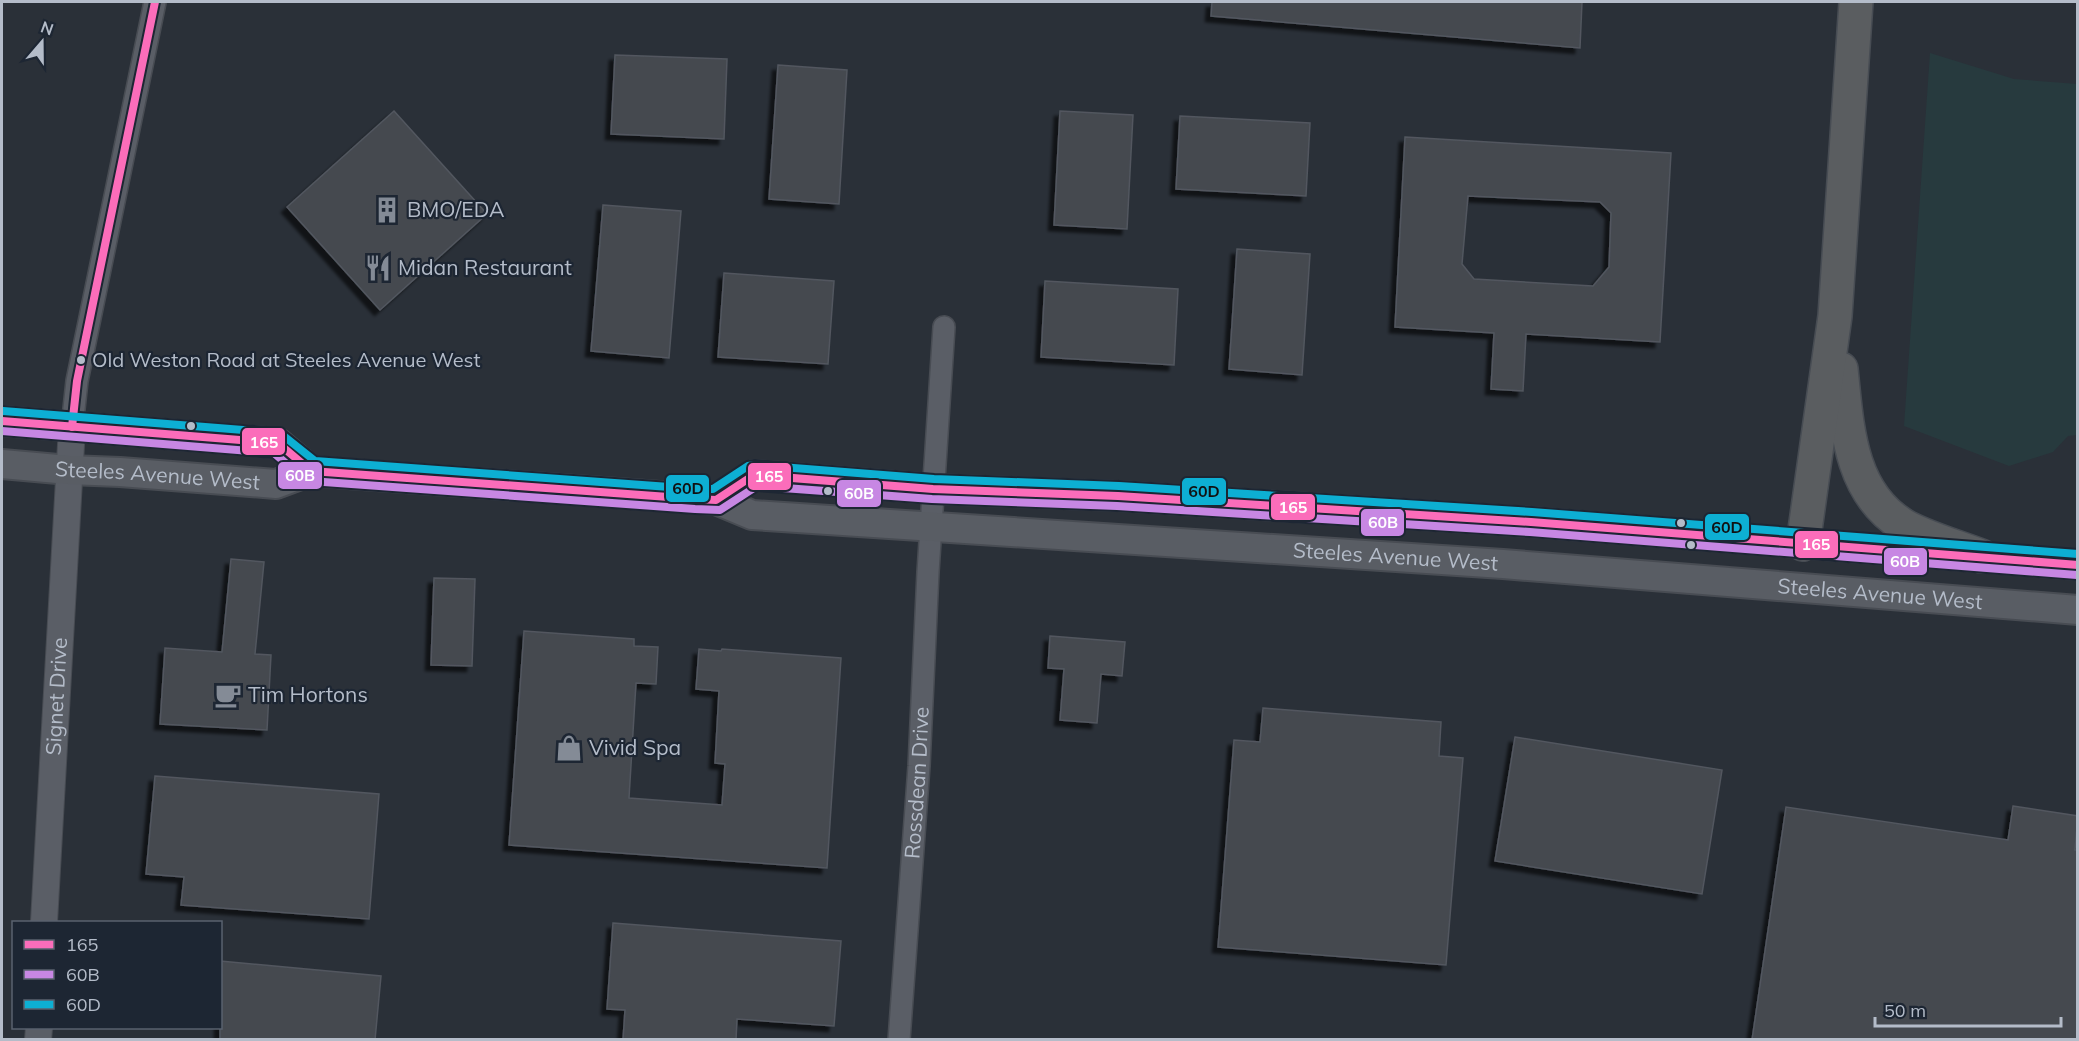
<svg xmlns="http://www.w3.org/2000/svg" width="2079" height="1041" font-family="Mulish,sans-serif">
  <style>
    .green { fill: #273a3e }
    .building { fill: #444950; stroke: #52575f; stroke-width: 1.5; fill-rule: evenodd; filter: url(#shadow) }
    .lines { fill: none; stroke-linecap: round; stroke-linejoin: round }
    .minor-casing { stroke: #484c53; stroke-width: 24 }
    .tertiary-casing { stroke: #484c53; stroke-width: 28 }
    .secondary-casing { stroke: #484c53; stroke-width: 32 }
    .motorway-casing { stroke: #474c53; stroke-width: 36 }
    .minor { stroke: #5a5e66; stroke-width: 21 }
    .tertiary { stroke: #5a5e66; stroke-width: 26 }
    .secondary { stroke: #595d64; stroke-width: 28 }
    .motorway { stroke: #5a5d60; stroke-width: 33 }
    .bus-1-casing { stroke: #1d2633; stroke-width: 12 }
    .bus-2-casing { stroke: #1d2633; stroke-width: 12 }
    .bus-3-casing { stroke: #1d2633; stroke-width: 12 }
    .bus-1 { stroke: #fb6dba; stroke-width: 8 }
    .bus-2 { stroke: #c787e3; stroke-width: 8 }
    .bus-3 { stroke: #0dafd3; stroke-width: 8 }
    .bus-dot { fill: #b4bcc9; stroke: #1d2633; stroke-width: 2 }
    .labels { text-anchor: middle; stroke-width: 4.5; stroke-linejoin: round; paint-order: stroke }
    .bus-label { font-size: 20px; fill: #b4bcc9; stroke: #1d2633; text-anchor: start }
    .poi-label { font-size: 21px; fill: #b4bcc9; stroke: #1d2633; text-anchor: start }
    .street-label { font-size: 21px; fill: #b4bcc9; stroke: #1d2633 }
    .line-badge { stroke: #1d2633; stroke-width: 2 }
    .badge-label { font-size: 16px; text-anchor: middle; font-weight: bold; fill: #fff }
    .pale-badge-label { font-size: 16px; text-anchor: middle; font-weight: bold; fill: #111 }
  </style>
  <defs>
    <filter id="shadow"><feDropShadow dx="-5.5" dy="5.5" stdDeviation="1.5" flood-color="#0009"/></filter>
  </defs>
  <rect width="100%" height="100%" fill="#2a3038"/>
  <path class="green" d="M 1930,53 L 2014,79 L 2077,84 L 2077,435 L 2068,436 L 2053,452 L 2009,466 L 1904,426 Z"/>
  <g class="building">
    <path d="M 1212,2 L 1582,2 L 1580,48 L 1211,16 Z"/>
    <path d="M 615,55 L 727,59 L 724,139 L 611,134 Z"/>
    <path d="M 778,65 L 847,70 L 839,204 L 769,199 Z"/>
    <path d="M 394,111 L 487,214 L 380,310 L 287,207 Z"/>
    <path d="M 1060,111 L 1133,115 L 1127,229 L 1054,225 Z"/>
    <path d="M 1180,116 L 1310,123 L 1306,196 L 1176,189 Z"/>
    <path d="M 1405,137 L 1671,153 L 1660,342 L 1526,334 L 1523,391 L 1491,389 L 1494,333 L 1395,327 ZM 1468,196 L 1600,202 L 1611,213 L 1609,267 L 1593,286 L 1474,279 L 1462,264 Z"/>
    <path d="M 603,205 L 681,211 L 669,358 L 591,351 Z"/>
    <path d="M 1237,249 L 1310,254 L 1302,375 L 1229,369 Z"/>
    <path d="M 724,273 L 834,281 L 828,364 L 718,357 Z"/>
    <path d="M 1045,281 L 1178,289 L 1174,365 L 1041,357 Z"/>
    <path d="M 231,559 L 264,562 L 255,654 L 271,655 L 267,730 L 160,724 L 165,648 L 222,652 Z"/>
    <path d="M 434,578 L 475,579 L 472,666 L 431,665 Z"/>
    <path d="M 524,631 L 634,639 L 634,646 L 658,647 L 656,684 L 636,683 L 629,798 L 722,805 L 725,764 L 715,763 L 719,691 L 696,689 L 699,649 L 721,651 L 722,649 L 841,658 L 827,868 L 509,845 Z"/>
    <path d="M 1050,636 L 1125,642 L 1122,676 L 1101,674 L 1097,723 L 1060,720 L 1064,669 L 1048,668 Z"/>
    <path d="M 1263,708 L 1441,722 L 1439,756 L 1463,758 L 1446,965 L 1218,947 L 1234,740 L 1260,742 Z"/>
    <path d="M 1515,737 L 1722,770 L 1702,894 L 1495,861 Z"/>
    <path d="M 155,776 L 379,794 L 369,919 L 181,905 L 184,877 L 146,874 Z"/>
    <path d="M 2013,806 L 2078,816 L 2075,850 L 2078,850 L 2078,1040 L 1752,1040 L 1786,807 L 2008,840 Z"/>
    <path d="M 613,923 L 841,941 L 834,1026 L 737,1019 L 736,1040 L 623,1040 L 625,1010 L 607,1009 Z"/>
    <path d="M 220,961 L 381,976 L 375,1040 L 220,1040 Z"/>
  </g>
  <g class="lines">
    <g class="minor-casing">
      <g id="minor">
        <path d="M 72,427 L 77,381 L 155,2"/>
        <path id="s1" d="M 899,1040 L 919,766 L 928,572 L 944,327"/>
      </g>
    </g>
    <g class="tertiary-casing">
      <g id="tertiary">
        <path id="s2" d="M 44,922 L 72,427"/>
        <path d="M 38,1040 L 39,1028"/>
      </g>
    </g>
    <g class="secondary-casing">
      <g id="secondary">
        <path d="M 2,421 L 278,443 L 311,471"/>
        <path id="s3" d="M 2,464 L 69,470 L 120,472 L 276,484 L 311,471 L 349,474 L 716,500 L 752,515 L 1503,564 L 2078,610"/>
        <path d="M 716,500 L 754,475 L 933,489 L 1118,496 L 1531,522 L 2078,565"/>
      </g>
    </g>
    <g class="motorway-casing">
      <g id="motorway">
        <path d="M 1841,369 C 1847,426 1849,492 1903,525 C 1923,537 1958,547 1981,556"/>
        <path d="M 1803,544 L 1835,316 L 1856,2"/>
      </g>
    </g>
    <use href="#minor" class="minor"/>
    <use href="#tertiary" class="tertiary"/>
    <use href="#secondary" class="secondary"/>
    <use href="#motorway" class="motorway"/>
    <g class="bus-1-casing">
      <g id="bus-1">
        <path d="M 2,421 L 278,443 L 311,471 L 696,499 L 716,500 L 754,475 L 933,489 L 1118,496 L 1531,522 L 2078,565"/>
        <path d="M 72,427 L 77,381 L 155,2"/>
      </g>
    </g>
    <g class="bus-2-casing">
      <path id="bus-2" d="M 2,431 L 274,453 L 304,479 L 310,481 L 695,509 L 720,510 L 757,486 L 932,499 L 1117,506 L 1530,532 L 2077,575"/>
    </g>
    <g class="bus-3-casing">
      <path id="bus-3" d="M 3,411 L 280,433 L 315,461 L 697,489 L 713,489 L 748,466 L 755,465 L 934,479 L 1119,486 L 1532,512 L 2078,554"/>
    </g>
    <use href="#bus-1" class="bus-1"/>
    <use href="#bus-2" class="bus-2"/>
    <use href="#bus-3" class="bus-3"/>
  </g>
  <defs>
    <g id="building-bare" transform="scale(2.07)"><path d="M-4-6H4V6H1V3H-1V6H-4ZM-2.5-4.3h1.7v1.8h-1.7ZM.8-4.3h1.7v1.8H.8ZM-2.5-1h1.7V.8h-1.7ZM.8-1h1.7V.8H.8Z" fill="#848b96" stroke="#1d2633" stroke-width="2.5" paint-order="stroke"/></g>
    <g id="restaurant-bare" transform="scale(2.07)"><path d="M-5-6h1v4h1v-4h1v4h1v-4h1v5L-1.5 .5V6h-2V.5L-5-1ZM5-6V6H3V1.5H1.5Q1.5-4 5-6Z" fill="#848b96" stroke="#1d2633" stroke-width="2.5" paint-order="stroke"/></g>
    <g id="cafe-bare" transform="scale(2.07)"><path d="M-5.5-4.5H6V0H3Q3 3.5 0 3.5H-2.5Q-5.5 3.5-5.5 0ZM3-3.2v2h1.7v-2ZM-6 4.5H4V6H-6Z" fill="#848b96" stroke="#1d2633" stroke-width="2.5" paint-order="stroke"/></g>
    <g id="shop-bare" transform="scale(2.07)"><path d="M-5-2.5h2.3a2.7 3.5 0 0 1 5.4 0H5L5.5 6h-11ZM-1.5-2.5h3a1.5 2.3 0 0 0-3 0Z" fill="#848b96" stroke="#1d2633" stroke-width="2.5" paint-order="stroke"/></g>
  </defs>
  <g fill-rule="evenodd">
    <use href="#building-bare" x="387" y="210"/>
    <use href="#restaurant-bare" x="378" y="268"/>
    <use href="#cafe-bare" x="228" y="695"/>
    <use href="#shop-bare" x="569" y="748"/>
  </g>
  <g class="bus-dot">
    <circle cx="81" cy="360" r="5"/>
    <circle cx="191" cy="426" r="5"/>
    <circle cx="828" cy="491" r="5"/>
    <circle cx="1681" cy="523" r="5"/>
    <circle cx="1691" cy="545" r="5"/>
  </g>
  <g class="labels">
    <g class="bus-label">
      <text x="92" y="367">Old Weston Road at Steeles Avenue West</text>
    </g>
    <g class="poi-label">
      <text x="407" y="217">BMO/EDA</text>
      <text x="398" y="275">Midan Restaurant</text>
      <text x="248" y="702">Tim Hortons</text>
      <text x="589" y="755">Vivid Spa</text>
    </g>
    <g class="street-label">
      <text dy="7" stroke="none"><textPath href="#s3" startOffset="156">Steeles Avenue West</textPath></text>
      <text dy="7" stroke="none"><textPath href="#s3" startOffset="1402">Steeles Avenue West</textPath></text>
      <text dy="7" stroke="none"><textPath href="#s3" startOffset="1888">Steeles Avenue West</textPath></text>
      <text dy="7" stroke="none"><textPath href="#s2" startOffset="226">Signet Drive</textPath></text>
      <text dy="7" stroke="none"><textPath href="#s1" startOffset="258">Rossdean Drive</textPath></text>
    </g>
  </g>
  <g class="line-badge">
    <rect x="241" y="427" width="45" height="29" rx="6" fill="#fb6dba"/>
    <rect x="277" y="461" width="46" height="29" rx="6" fill="#c787e3"/>
    <rect x="747" y="462" width="45" height="29" rx="6" fill="#fb6dba"/>
    <rect x="665" y="474" width="45" height="29" rx="6" fill="#0dafd3"/>
    <rect x="1181" y="477" width="46" height="29" rx="6" fill="#0dafd3"/>
    <rect x="836" y="479" width="46" height="29" rx="6" fill="#c787e3"/>
    <rect x="1270" y="493" width="46" height="28" rx="6" fill="#fb6dba"/>
    <rect x="1360" y="508" width="45" height="29" rx="6" fill="#c787e3"/>
    <rect x="1704" y="513" width="46" height="28" rx="6" fill="#0dafd3"/>
    <rect x="1794" y="530" width="45" height="29" rx="6" fill="#fb6dba"/>
    <rect x="1883" y="547" width="45" height="29" rx="6" fill="#c787e3"/>
  </g>
  <g class="badge-label">
    <text x="264" y="448">165</text>
    <text x="300" y="481">60B</text>
    <text x="769" y="482">165</text>
    <text x="859" y="499">60B</text>
    <text x="1293" y="513">165</text>
    <text x="1383" y="528">60B</text>
    <text x="1816" y="550">165</text>
    <text x="1905" y="567">60B</text>
  </g>
  <g class="pale-badge-label">
    <text x="688" y="494">60D</text>
    <text x="1204" y="497">60D</text>
    <text x="1727" y="533">60D</text>
  </g>
  <rect width="2079" height="1041" fill="none" stroke="#b4bcc9" stroke-width="6"/>
  <rect x="12" y="921" width="210" height="108" fill="#1d2633" stroke="#59626f" stroke-width="1.5"/>
  <rect x="24" y="940" width="30" height="9" fill="#fb6dba" stroke="#59626f" stroke-width="1.5"/>
  <text x="66" y="951" font-size="18" fill="#b4bcc9">165</text>
  <rect x="24" y="970" width="30" height="9" fill="#c787e3" stroke="#59626f" stroke-width="1.5"/>
  <text x="66" y="981" font-size="18" fill="#b4bcc9">60B</text>
  <rect x="24" y="1000" width="30" height="9" fill="#0dafd3" stroke="#59626f" stroke-width="1.5"/>
  <text x="66" y="1011" font-size="18" fill="#b4bcc9">60D</text>
  <g transform="translate(42 42) rotate(20)" stroke="#1d2633" stroke-width="4.5" paint-order="stroke">
  <path d="M0-4.5L10 22L0 15L-10 22Z" fill="#b4bcc9"/>
  <text y="-9" font-size="16" font-weight="bold" text-anchor="middle" fill="#b4bcc9">N</text>
  </g>
  <path d="M1875 1017v9h186v-9" fill="none" stroke="#b4bcc9" stroke-width="3"/>
  <text x="1884" y="1017" font-size="18" fill="#b4bcc9" stroke="#1d2633" stroke-width="4.5" paint-order="stroke">50 m</text>
</svg>
